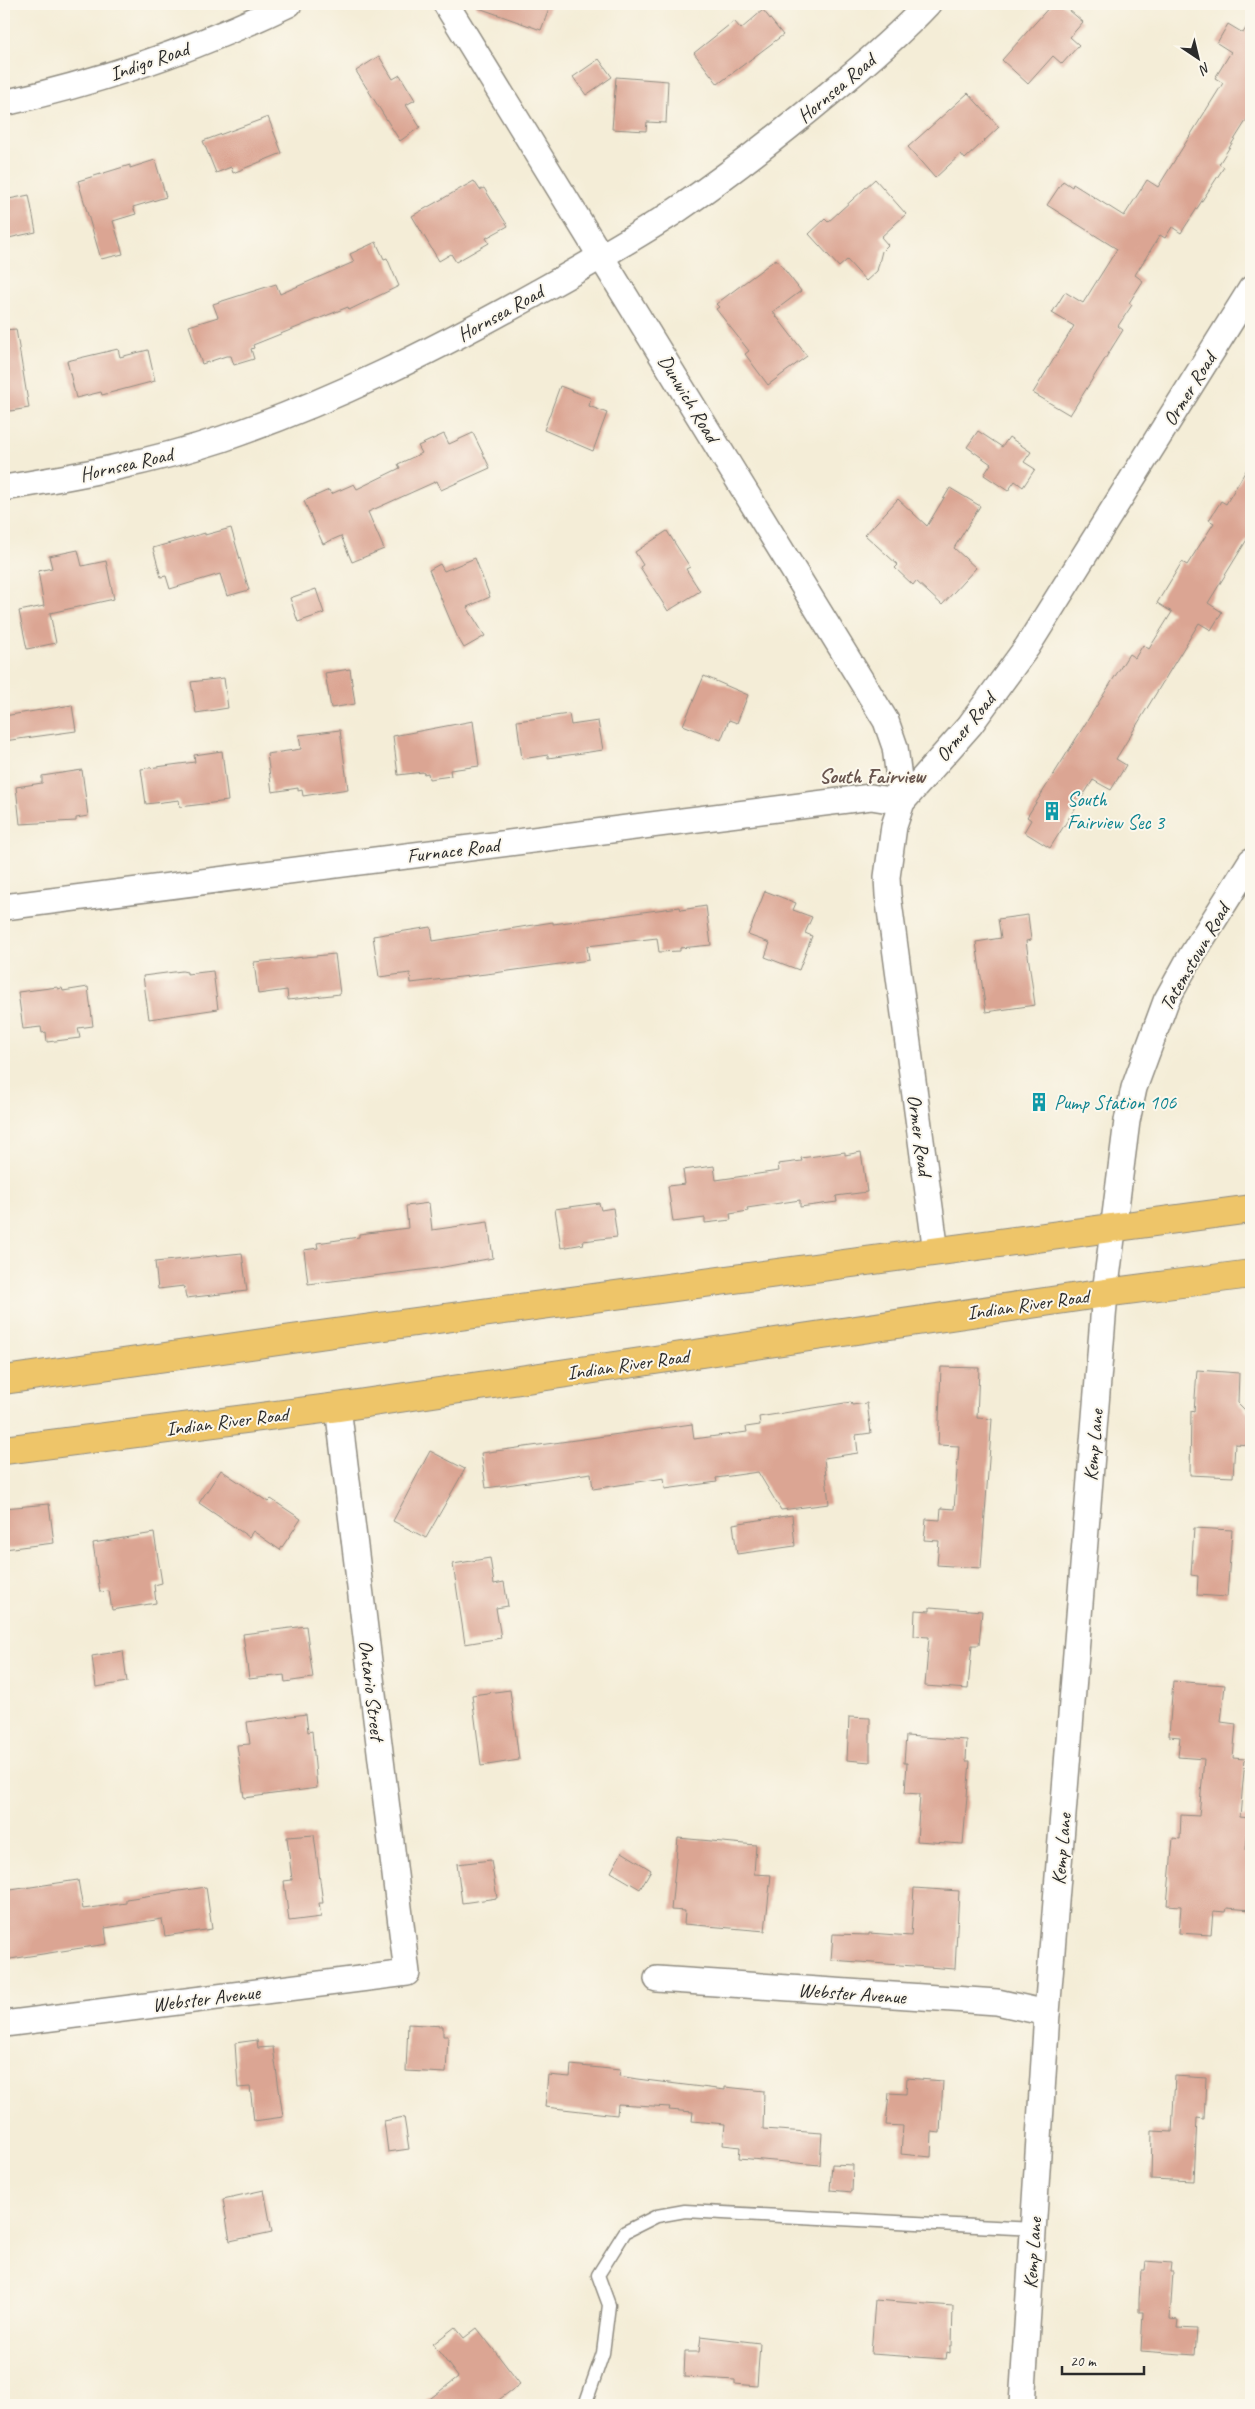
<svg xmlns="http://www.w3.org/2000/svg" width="1255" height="2409" font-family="Caveat,sans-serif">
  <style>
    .building { fill: #dba593 }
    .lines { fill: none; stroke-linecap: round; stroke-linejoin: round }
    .lane-casing { stroke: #908c81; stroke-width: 15 }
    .street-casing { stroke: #908c81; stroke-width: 28 }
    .primary-casing { stroke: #908c81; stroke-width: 30 }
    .lane { stroke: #fff; stroke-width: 12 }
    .street { stroke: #fff; stroke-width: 25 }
    .primary { stroke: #eec569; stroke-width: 28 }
    .labels { text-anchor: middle; stroke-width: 4; stroke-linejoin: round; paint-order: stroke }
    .street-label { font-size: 20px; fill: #2b2b2b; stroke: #fbf7ec }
    .culture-label { font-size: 20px; fill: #0d838f; stroke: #fbf7ec; text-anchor: start }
    .neighbourhood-label { font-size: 21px; font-weight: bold; fill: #69564f; stroke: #fbf7ec }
  </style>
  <rect width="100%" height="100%" fill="#fbf7ec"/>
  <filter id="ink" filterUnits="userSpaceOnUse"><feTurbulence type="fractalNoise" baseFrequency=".02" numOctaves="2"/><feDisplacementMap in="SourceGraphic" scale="10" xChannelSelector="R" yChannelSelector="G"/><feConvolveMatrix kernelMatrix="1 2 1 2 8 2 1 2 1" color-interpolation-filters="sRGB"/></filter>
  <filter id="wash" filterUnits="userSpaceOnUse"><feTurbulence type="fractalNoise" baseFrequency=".0096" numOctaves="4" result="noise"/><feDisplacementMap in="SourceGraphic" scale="20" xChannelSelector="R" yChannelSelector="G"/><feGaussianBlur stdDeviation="1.12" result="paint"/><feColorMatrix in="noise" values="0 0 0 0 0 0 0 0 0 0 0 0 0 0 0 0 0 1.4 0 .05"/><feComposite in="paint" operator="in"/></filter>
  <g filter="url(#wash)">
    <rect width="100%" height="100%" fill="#f4edd7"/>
    <g id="blocks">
      <g class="building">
        <path d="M 476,4 L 551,4 L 541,30 L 476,7 Z"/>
        <path d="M 1052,4 L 1062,4 L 1083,22 L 1070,37 L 1079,45 L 1062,64 L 1053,56 L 1028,84 L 1002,60 Z"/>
        <path d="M 763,10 L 783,35 L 718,84 L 694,53 L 734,21 L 741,29 Z"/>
        <path d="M 1251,20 L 1251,113 L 1219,164 L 1224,167 L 1181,233 L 1172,227 L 1165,238 L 1160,235 L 1135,275 L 1143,281 L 1129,303 L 1132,305 L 1118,326 L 1123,330 L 1070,415 L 1033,393 L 1074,326 L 1052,313 L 1065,292 L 1083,303 L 1117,249 L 1047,205 L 1063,181 L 1072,187 L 1073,184 L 1124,216 L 1147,180 L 1158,187 L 1223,83 L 1215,78 L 1231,52 L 1217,43 L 1228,24 L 1243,33 Z"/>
        <path d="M 379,56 L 393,79 L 400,75 L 415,100 L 406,105 L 420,127 L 400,141 L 356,71 Z"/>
        <path d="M 599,59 L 612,77 L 586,95 L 573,77 Z"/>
        <path d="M 616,77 L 668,81 L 666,123 L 647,122 L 646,131 L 612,129 Z"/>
        <path d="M 968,93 L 999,127 L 965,159 L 961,154 L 935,178 L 908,147 Z"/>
        <path d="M 268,117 L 282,153 L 233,173 L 231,167 L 216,173 L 203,141 Z"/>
        <path d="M 155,160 L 166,197 L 133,207 L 136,214 L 113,221 L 123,254 L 101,259 L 78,181 L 130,165 L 130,168 Z"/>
        <path d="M 875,179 L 906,214 L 881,237 L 888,245 L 882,251 L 877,271 L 866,281 L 847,260 L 839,267 L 809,234 L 825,219 L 828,222 Z"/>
        <path d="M 474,181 L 480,190 L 484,188 L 508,226 L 486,238 L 489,243 L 456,262 L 451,254 L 439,261 L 412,216 Z"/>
        <path d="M 29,195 L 36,232 L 4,239 L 4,200 Z"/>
        <path d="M 376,242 L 384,259 L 387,258 L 399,286 L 349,310 L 348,307 L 253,345 L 254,348 L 251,349 L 254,359 L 234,365 L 231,356 L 226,356 L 202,364 L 189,326 L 218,317 L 213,304 L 276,284 L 280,294 L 354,262 L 350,254 Z"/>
        <path d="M 776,259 L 801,291 L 773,312 L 807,356 L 768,385 L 745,354 L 749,351 L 716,309 L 719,307 L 716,304 Z"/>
        <path d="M 16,329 L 29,408 L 4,412 L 4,330 Z"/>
        <path d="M 118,349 L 120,357 L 148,350 L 155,381 L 102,395 L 101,392 L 76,398 L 67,361 Z"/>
        <path d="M 560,386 L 591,398 L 589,406 L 607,413 L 593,451 L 544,430 Z"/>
        <path d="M 978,431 L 1002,447 L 1009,437 L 1031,452 L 1024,462 L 1035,469 L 1023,487 L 1015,481 L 1008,491 L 984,475 L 991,464 L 967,447 Z"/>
        <path d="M 473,433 L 490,468 L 441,490 L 437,481 L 368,512 L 384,549 L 352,562 L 341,536 L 323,544 L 304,501 L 329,490 L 331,494 L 354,484 L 357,489 L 400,468 L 398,464 L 422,453 L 418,446 L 444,434 L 449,444 Z"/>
        <path d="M 1251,462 L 1251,533 L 1208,603 L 1222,612 L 1211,630 L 1199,623 L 1116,759 L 1126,765 L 1111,790 L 1093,780 L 1050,848 L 1024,832 L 1031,820 L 1027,817 L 1129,654 L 1135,658 L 1143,645 L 1149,649 L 1172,612 L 1157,603 L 1182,562 L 1187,565 L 1214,523 L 1209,520 L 1221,501 L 1226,504 Z"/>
        <path d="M 950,488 L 980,506 L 954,548 L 976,568 L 942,605 L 916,581 L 913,585 L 895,568 L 898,565 L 865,535 L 898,499 L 927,526 Z"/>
        <path d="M 231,528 L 249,590 L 227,596 L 220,574 L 170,589 L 166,576 L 161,577 L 153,548 L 205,533 L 205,535 Z"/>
        <path d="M 667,531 L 690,567 L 686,569 L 700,591 L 668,611 L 640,567 L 643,565 L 635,552 Z"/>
        <path d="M 78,550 L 82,566 L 106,561 L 114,599 L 50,613 L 56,643 L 27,649 L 19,611 L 44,606 L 38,571 L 52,568 L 49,556 Z"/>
        <path d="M 475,558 L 490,597 L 467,607 L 485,636 L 464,648 L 457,636 L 429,570 L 440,564 L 444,571 Z"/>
        <path d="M 316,589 L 324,613 L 298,622 L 290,598 Z"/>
        <path d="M 350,669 L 355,704 L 331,708 L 325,673 Z"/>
        <path d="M 704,676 L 748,695 L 737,723 L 729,720 L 721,740 L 683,725 Z"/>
        <path d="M 224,678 L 228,708 L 196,713 L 191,682 Z"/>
        <path d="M 72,705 L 76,731 L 4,741 L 4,716 Z"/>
        <path d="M 569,714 L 571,725 L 598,721 L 603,750 L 548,758 L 548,755 L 522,759 L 517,721 Z"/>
        <path d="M 473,721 L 479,766 L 450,770 L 451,776 L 429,779 L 428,773 L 424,774 L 423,772 L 398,775 L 393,736 Z"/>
        <path d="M 340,730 L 348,789 L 303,796 L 302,790 L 298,791 L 298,788 L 272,792 L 267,754 L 301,749 L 299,735 Z"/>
        <path d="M 222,751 L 228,801 L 180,807 L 179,800 L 146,804 L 141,769 L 195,762 L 194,755 Z"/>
        <path d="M 82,770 L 88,816 L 76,818 L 76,821 L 20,824 L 16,787 L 42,783 L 42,776 Z"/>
        <path d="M 765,891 L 796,903 L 793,910 L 812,917 L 805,933 L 812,936 L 799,970 L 765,957 L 770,943 L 748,935 Z"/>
        <path d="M 706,906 L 711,945 L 680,948 L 680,951 L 659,952 L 657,938 L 587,946 L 589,960 L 494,973 L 411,983 L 410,973 L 379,977 L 373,936 L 431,927 L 433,941 L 553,922 L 553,924 L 680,907 L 681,910 Z"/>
        <path d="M 1028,915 L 1031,940 L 1026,941 L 1035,1005 L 986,1012 L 976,942 L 1001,938 L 998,919 Z"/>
        <path d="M 335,954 L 340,994 L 288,1000 L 287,990 L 258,994 L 254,962 Z"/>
        <path d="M 182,971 L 187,972 L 187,974 L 213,971 L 218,1009 L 149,1019 L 143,976 Z"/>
        <path d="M 58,987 L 58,989 L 62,988 L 63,991 L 88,987 L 93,1026 L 78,1028 L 80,1038 L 47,1042 L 46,1032 L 42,1033 L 41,1027 L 23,1029 L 18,992 Z"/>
        <path d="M 845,1152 L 845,1155 L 861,1152 L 867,1192 L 836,1196 L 837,1202 L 800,1207 L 800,1200 L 747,1208 L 748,1211 L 730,1214 L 731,1220 L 705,1223 L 705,1218 L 673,1222 L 668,1186 L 685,1184 L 683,1170 L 714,1166 L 716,1180 L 779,1171 L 778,1164 L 802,1161 L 801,1158 Z"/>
        <path d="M 429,1203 L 432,1230 L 488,1222 L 493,1258 L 438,1268 L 308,1284 L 304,1250 L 318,1248 L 317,1243 L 359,1237 L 359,1234 L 408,1228 L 406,1206 Z"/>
        <path d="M 599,1203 L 601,1210 L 613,1208 L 617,1237 L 583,1241 L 584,1244 L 561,1248 L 555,1209 Z"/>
        <path d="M 242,1253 L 247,1291 L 186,1298 L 184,1286 L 158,1289 L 155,1262 Z"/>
        <path d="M 941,1367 L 979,1368 L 977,1418 L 992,1419 L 981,1568 L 937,1565 L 939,1541 L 924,1540 L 926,1519 L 940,1520 L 941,1508 L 954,1509 L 959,1446 L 938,1445 Z"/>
        <path d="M 1197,1370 L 1239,1373 L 1238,1403 L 1251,1416 L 1251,1441 L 1250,1445 L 1235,1444 L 1233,1477 L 1190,1475 L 1191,1411 L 1194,1412 Z"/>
        <path d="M 851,1402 L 852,1405 L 867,1403 L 871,1433 L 856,1435 L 858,1453 L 824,1458 L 829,1504 L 781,1510 L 758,1472 L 716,1478 L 717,1482 L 665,1489 L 664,1478 L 593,1489 L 591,1473 L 486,1488 L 481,1453 L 692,1424 L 694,1439 L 747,1432 L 746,1427 L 760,1425 L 759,1417 Z"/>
        <path d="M 430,1451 L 465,1469 L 426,1538 L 393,1521 Z"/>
        <path d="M 221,1470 L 268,1502 L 271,1499 L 301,1519 L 280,1550 L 253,1531 L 249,1537 L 199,1503 Z"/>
        <path d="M 49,1504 L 54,1543 L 4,1549 L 4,1508 Z"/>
        <path d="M 792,1515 L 795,1546 L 737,1554 L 733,1524 Z"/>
        <path d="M 1194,1528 L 1232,1530 L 1227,1597 L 1197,1595 L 1198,1576 L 1191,1575 Z"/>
        <path d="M 154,1533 L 162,1583 L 154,1585 L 156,1603 L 112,1610 L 109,1591 L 100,1592 L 93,1543 Z"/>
        <path d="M 490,1558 L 494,1584 L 504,1582 L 508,1606 L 496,1608 L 501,1638 L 465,1644 L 453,1564 Z"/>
        <path d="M 930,1607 L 982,1611 L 979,1645 L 972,1645 L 968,1689 L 925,1686 L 929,1637 L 914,1636 L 915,1610 L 930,1611 Z"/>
        <path d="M 306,1626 L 313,1678 L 285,1682 L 284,1675 L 249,1679 L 243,1634 Z"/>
        <path d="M 123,1651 L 127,1682 L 96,1687 L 92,1656 Z"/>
        <path d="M 1173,1681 L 1225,1685 L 1221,1722 L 1236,1724 L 1233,1758 L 1245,1759 L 1240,1817 L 1249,1818 L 1246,1850 L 1251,1850 L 1251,1910 L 1227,1908 L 1226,1912 L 1213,1911 L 1211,1935 L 1179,1933 L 1181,1906 L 1167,1905 L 1173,1838 L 1180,1839 L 1181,1815 L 1199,1816 L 1204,1759 L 1178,1757 L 1180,1737 L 1169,1736 Z"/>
        <path d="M 510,1690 L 519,1760 L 481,1766 L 472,1695 Z"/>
        <path d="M 306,1714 L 308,1732 L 312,1731 L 317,1788 L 244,1798 L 237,1745 L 250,1744 L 247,1722 Z"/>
        <path d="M 849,1717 L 870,1718 L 870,1762 L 847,1760 Z"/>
        <path d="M 906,1736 L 967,1740 L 966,1761 L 970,1761 L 963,1844 L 917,1841 L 920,1794 L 905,1793 L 907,1763 L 904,1763 Z"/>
        <path d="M 314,1835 L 323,1903 L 319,1903 L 321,1917 L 289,1921 L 284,1881 L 292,1880 L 287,1837 Z"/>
        <path d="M 678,1838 L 756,1845 L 754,1874 L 771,1875 L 765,1931 L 684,1924 L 685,1911 L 671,1910 Z"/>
        <path d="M 622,1852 L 651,1870 L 640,1889 L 611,1872 Z"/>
        <path d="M 491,1860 L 497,1898 L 462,1903 L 457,1864 Z"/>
        <path d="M 78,1880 L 83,1909 L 126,1903 L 126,1899 L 206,1887 L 212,1929 L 165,1936 L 162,1919 L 105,1928 L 107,1944 L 4,1960 L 4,1891 Z"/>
        <path d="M 914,1888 L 959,1891 L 955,1969 L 831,1960 L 833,1934 L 869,1935 L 869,1933 L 911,1936 Z"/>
        <path d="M 408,2024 L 443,2026 L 443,2036 L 448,2036 L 446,2073 L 406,2071 Z"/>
        <path d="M 257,2040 L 258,2048 L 273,2047 L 283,2117 L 254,2121 L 250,2087 L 238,2088 L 235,2043 Z"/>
        <path d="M 571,2065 L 620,2070 L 619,2076 L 637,2079 L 725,2090 L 725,2087 L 764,2091 L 763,2129 L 822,2133 L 820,2165 L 739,2158 L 740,2147 L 723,2145 L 725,2124 L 692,2121 L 693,2112 L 669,2110 L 670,2107 L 618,2104 L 617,2115 L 545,2107 L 548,2075 L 570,2077 Z"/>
        <path d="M 1175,2076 L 1206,2078 L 1204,2119 L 1197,2118 L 1194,2181 L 1151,2179 L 1152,2131 L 1172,2132 Z"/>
        <path d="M 907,2078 L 943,2081 L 940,2133 L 932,2132 L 931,2157 L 901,2154 L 903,2126 L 886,2125 L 889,2093 L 906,2094 Z"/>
        <path d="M 404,2117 L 409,2149 L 388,2152 L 384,2121 Z"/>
        <path d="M 832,2164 L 853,2165 L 852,2192 L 830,2190 Z"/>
        <path d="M 264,2190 L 272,2232 L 230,2241 L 223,2199 Z"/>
        <path d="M 1146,2261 L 1171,2263 L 1170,2272 L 1173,2272 L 1170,2319 L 1178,2320 L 1177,2328 L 1197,2329 L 1195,2355 L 1141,2351 L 1143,2312 L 1139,2312 L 1139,2299 L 1141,2270 L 1145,2270 Z"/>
        <path d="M 875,2300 L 953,2306 L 952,2346 L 950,2346 L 950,2353 L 947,2352 L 946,2359 L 871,2354 Z"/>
        <path d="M 455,2327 L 464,2338 L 477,2328 L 520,2384 L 492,2405 L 422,2405 L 458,2377 L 433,2344 Z"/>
        <path d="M 701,2336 L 760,2343 L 757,2386 L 735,2384 L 735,2380 L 684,2377 L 685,2352 L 699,2352 Z"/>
      </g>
    </g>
  </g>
  <g filter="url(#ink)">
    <use href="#blocks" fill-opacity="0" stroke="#908c81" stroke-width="1"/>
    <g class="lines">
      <g class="lane-casing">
        <path id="lane" d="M 585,2405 L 603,2353 L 609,2305 L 598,2275 L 625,2232 L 657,2216 L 685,2211 L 1034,2229"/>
      </g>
      <g class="street-casing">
        <g id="street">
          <path d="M 4,103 C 103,81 198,48 289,4"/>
          <path d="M 4,488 C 77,476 152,462 222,439 C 333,401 433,351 535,294 C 583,267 632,240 677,210 C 730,174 781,134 830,93 C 864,65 898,36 928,4"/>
          <path d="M 4,907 L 871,797 L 902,802 L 895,747 L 886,721 L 446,4"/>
          <path d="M 936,1252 L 888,895 L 887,877 L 894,826 L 902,802 L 970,725 L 1027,647 L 1251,289"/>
          <path d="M 657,1979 L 997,2002 L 1047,2013"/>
          <path d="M 4,2024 L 407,1973 L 338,1407"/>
          <path d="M 1022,2405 L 1047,2013 L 1105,1293 L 1127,1121 L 1134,1088 L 1166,1001 L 1188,961 L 1251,861"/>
        </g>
      </g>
      <g class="primary-casing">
        <g id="primary">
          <path d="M 4,1380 L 327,1334 L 1251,1209"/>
          <path d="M 4,1450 L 338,1407 L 1105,1293 L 1251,1274"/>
        </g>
      </g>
      <use href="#lane" class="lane"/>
      <use href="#street" class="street"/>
      <use href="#primary" class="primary"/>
    </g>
  </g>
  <defs>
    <g id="building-bare" transform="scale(1.5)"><path d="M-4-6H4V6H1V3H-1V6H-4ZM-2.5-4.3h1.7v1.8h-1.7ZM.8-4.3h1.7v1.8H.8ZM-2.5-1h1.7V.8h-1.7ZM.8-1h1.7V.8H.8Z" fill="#0f9aa8" stroke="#fbf7ec" stroke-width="2.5" paint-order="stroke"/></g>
  </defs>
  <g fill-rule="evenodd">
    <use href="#building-bare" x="1052" y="811"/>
    <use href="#building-bare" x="1039" y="1102"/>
  </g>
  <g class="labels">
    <g class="street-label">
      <text transform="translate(149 61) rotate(-19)" y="7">Indigo Road</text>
      <text transform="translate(836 88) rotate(-40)" y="7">Hornsea Road</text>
      <text transform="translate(500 313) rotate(-29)" y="7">Hornsea Road</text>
      <text transform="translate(1189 389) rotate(-58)" y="7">Ormer Road</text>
      <text transform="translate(689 398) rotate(59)" y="7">Dunwich Road</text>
      <text transform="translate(126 464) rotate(-13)" y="7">Hornsea Road</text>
      <text transform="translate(965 727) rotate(-51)" y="7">Ormer Road</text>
      <text transform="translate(453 850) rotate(-7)" y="7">Furnace Road</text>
      <text transform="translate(1194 957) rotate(-60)" y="7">Tatemstown Road</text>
      <text transform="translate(920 1135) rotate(82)" y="7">Ormer Road</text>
      <text transform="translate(1028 1304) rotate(-8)" y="7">Indian River Road</text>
      <text transform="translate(628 1364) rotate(-8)" y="7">Indian River Road</text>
      <text transform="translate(227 1421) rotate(-7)" y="7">Indian River Road</text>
      <text transform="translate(1093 1445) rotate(-85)" y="7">Kemp Lane</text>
      <text transform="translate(372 1690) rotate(83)" y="7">Ontario Street</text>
      <text transform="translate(1061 1849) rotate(-85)" y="7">Kemp Lane</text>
      <text transform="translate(852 1993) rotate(4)" y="7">Webster Avenue</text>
      <text transform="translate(206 1998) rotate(-7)" y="7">Webster Avenue</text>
      <text transform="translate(1032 2253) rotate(-86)" y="7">Kemp Lane</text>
    </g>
    <g class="culture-label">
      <text x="1067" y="806">South<tspan x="1067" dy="23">Fairview Sec 3</tspan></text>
      <text x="1054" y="1109">Pump Station 106</text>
    </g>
    <g class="neighbourhood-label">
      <text x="872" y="783">South Fairview</text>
    </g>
  </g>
  <rect width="1255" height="2409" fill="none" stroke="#fbf7ec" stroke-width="20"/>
  <g transform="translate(1198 58) rotate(145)" stroke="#fbf7ec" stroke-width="4" paint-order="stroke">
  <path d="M0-4L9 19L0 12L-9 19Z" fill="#2b2b2b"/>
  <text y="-8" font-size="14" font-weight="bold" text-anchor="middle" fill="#2b2b2b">N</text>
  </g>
  <path d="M1062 2366v8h82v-8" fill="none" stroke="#2b2b2b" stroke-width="2.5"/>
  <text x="1070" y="2366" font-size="15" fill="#2b2b2b" stroke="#fbf7ec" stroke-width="4" paint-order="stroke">20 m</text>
</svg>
